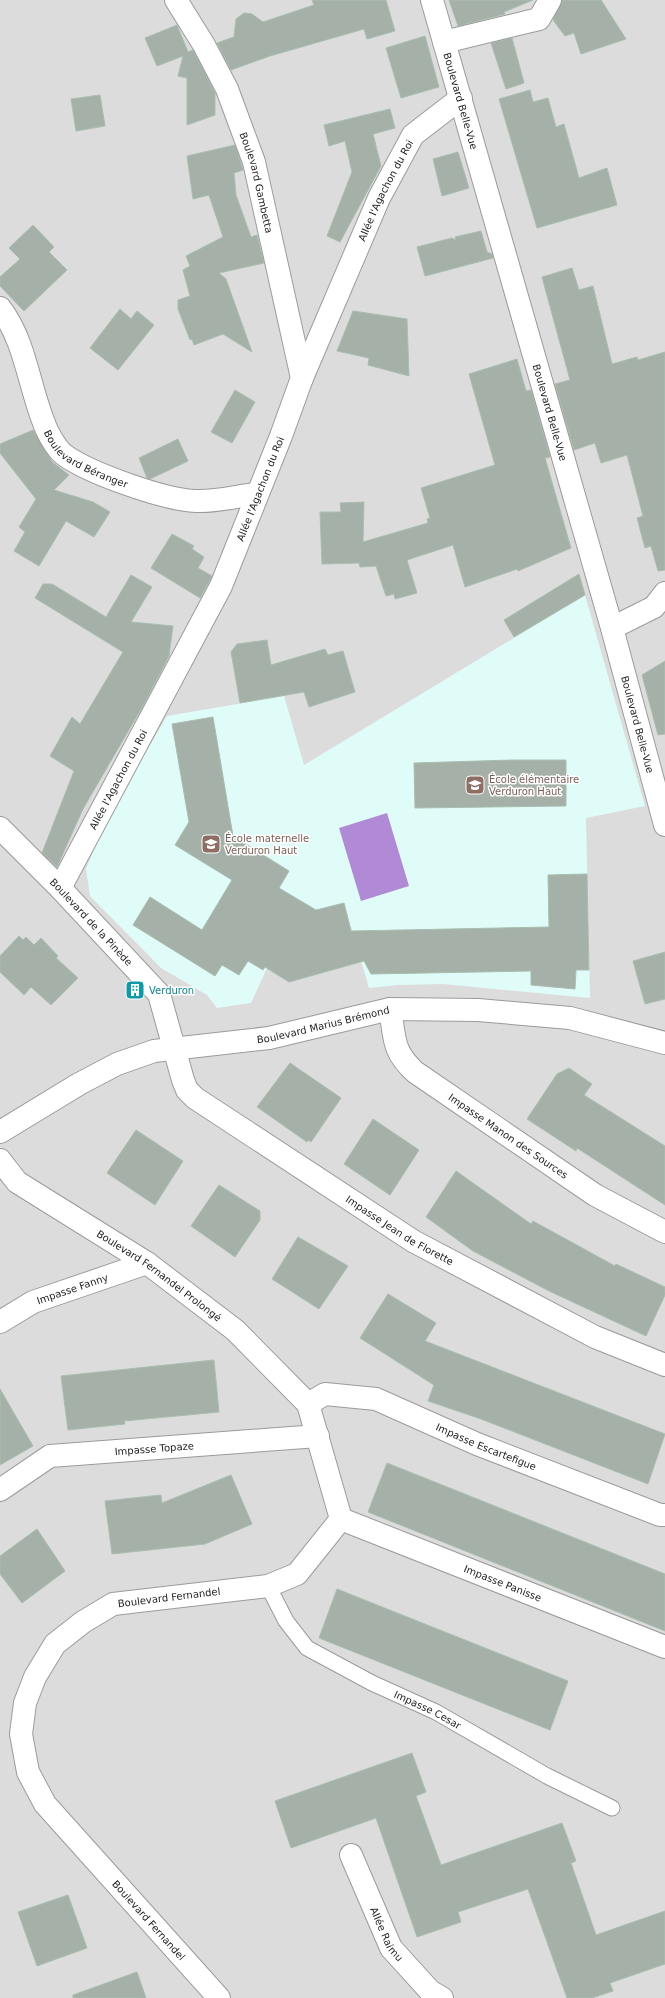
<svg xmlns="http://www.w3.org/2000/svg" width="665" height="1998" font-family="'DejaVu Sans',sans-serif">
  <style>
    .residential { fill: #dbdcdb }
    .education { fill: #e0fcf9 }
    .pitch { fill: #b18ad6 }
    .building { fill: #a4b0a8; stroke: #a9beb0 }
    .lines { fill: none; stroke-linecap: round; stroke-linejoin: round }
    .lane-casing { stroke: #9b9b9b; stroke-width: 17 }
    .street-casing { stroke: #9b9b9b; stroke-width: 24 }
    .lane { stroke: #fff; stroke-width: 15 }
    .street { stroke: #fff; stroke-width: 22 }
    .labels { text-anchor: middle; stroke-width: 3; stroke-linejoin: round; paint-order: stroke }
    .street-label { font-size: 10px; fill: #1e1e1e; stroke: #fff }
    .education-label { font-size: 10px; fill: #785e54; stroke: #fff; text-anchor: start }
    .culture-label { font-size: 10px; fill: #0d838f; stroke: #fff; text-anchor: start }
  </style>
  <rect width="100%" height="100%" fill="#e5eeea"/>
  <rect class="residential" x="0" y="0" width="665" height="1998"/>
  <path class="education" d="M 585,595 L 645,806 L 586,818 L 590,998 L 443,984 L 398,985 L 369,988 L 344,903 L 289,933 L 267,968 L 251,1003 L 217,1008 L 207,995 L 161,968 L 90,896 L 86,869 L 106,820 L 167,716 L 284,696 L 304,765 Z"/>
  <path class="pitch" d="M 387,813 L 409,886 L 361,901 L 339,828 Z"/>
  <g class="building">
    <path d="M 312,0 L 386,0 L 395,31 L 367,39 L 364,29 L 270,56 L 231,70 L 217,43 L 234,37 L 236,19 L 244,13 L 252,14 L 263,22 L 314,5 Z"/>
    <path d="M 449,0 L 533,0 L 504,12 L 505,14 L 458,26 Z"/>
    <path d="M 562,0 L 601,0 L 626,39 L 581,54 L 574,33 L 565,36 L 553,20 Z"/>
    <path d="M 177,25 L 188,52 L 193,50 L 215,93 L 215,115 L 187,125 L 187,78 L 178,76 L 183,56 L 157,66 L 145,38 Z"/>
    <path d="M 425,36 L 439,87 L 401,98 L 386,48 Z"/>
    <path d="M 512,38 L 524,83 L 506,89 L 491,43 Z"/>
    <path d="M 530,90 L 533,102 L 548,98 L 556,127 L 564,124 L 579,178 L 607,168 L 617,205 L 537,228 L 499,99 Z"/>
    <path d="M 100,95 L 105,126 L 76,131 L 71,99 Z"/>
    <path d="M 390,109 L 395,128 L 373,134 L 381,166 L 340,242 L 327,236 L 352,172 L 345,141 L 329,146 L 324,125 Z"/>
    <path d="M 235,145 L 243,170 L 234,173 L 236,195 L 251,237 L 257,235 L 264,263 L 219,273 L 226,279 L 252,352 L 223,334 L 194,345 L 192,339 L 190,340 L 178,309 L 178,300 L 190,296 L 183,270 L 190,266 L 186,256 L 223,237 L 209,195 L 193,199 L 187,156 Z"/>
    <path d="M 458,152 L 469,188 L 442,196 L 433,159 Z"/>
    <path d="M 33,225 L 54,247 L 49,252 L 67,270 L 24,311 L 0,286 L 0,277 L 20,259 L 9,248 Z"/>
    <path d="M 481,231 L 487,252 L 492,254 L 493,258 L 425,276 L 417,247 L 452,238 L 456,240 L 455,237 Z"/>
    <path d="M 572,268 L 579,290 L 593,286 L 612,364 L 637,357 L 638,360 L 665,352 L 665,570 L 658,571 L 651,546 L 645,548 L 637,518 L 643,516 L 627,455 L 601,463 L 595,443 L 574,450 L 555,384 L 570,380 L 542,277 Z"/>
    <path d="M 120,309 L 131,319 L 137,311 L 154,325 L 118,370 L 90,348 Z"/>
    <path d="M 353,311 L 407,319 L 409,376 L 368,365 L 369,358 L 337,351 Z"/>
    <path d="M 517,359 L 526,391 L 531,390 L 550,457 L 545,458 L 571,548 L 518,571 L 517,569 L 465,587 L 453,545 L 407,560 L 417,593 L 395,599 L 394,594 L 386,596 L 376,566 L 360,567 L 359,563 L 322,564 L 320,512 L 341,512 L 340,503 L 364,502 L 363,542 L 428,523 L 427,519 L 430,518 L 421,488 L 495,465 L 469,374 Z"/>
    <path d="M 235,390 L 255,402 L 232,443 L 211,432 Z"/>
    <path d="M 33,430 L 52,462 L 69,475 L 54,490 L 93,502 L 110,512 L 94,537 L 66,521 L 39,566 L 14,551 L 25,532 L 19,527 L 36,499 L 0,453 L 0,444 Z"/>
    <path d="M 178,439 L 188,461 L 150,479 L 147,478 L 139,458 Z"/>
    <path d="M 172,534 L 194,546 L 192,549 L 204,557 L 198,568 L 212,576 L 200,598 L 151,568 Z"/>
    <path d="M 579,574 L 585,595 L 514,637 L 504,620 Z"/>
    <path d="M 131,575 L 152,587 L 131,622 L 173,626 L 169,656 L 144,704 L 83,809 L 57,867 L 42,853 L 74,771 L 50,756 L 72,717 L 80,724 L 123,652 L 35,598 L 43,584 L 52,584 L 106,617 Z"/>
    <path d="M 267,640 L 271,665 L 325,649 L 328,655 L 343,651 L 355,692 L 309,707 L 304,692 L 240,703 L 231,652 L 237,644 Z"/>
    <path d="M 665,661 L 665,734 L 658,735 L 642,675 Z"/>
    <path d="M 213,717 L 233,836 L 289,871 L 279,888 L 316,910 L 344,903 L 351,931 L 549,927 L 548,875 L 587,874 L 589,970 L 576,970 L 575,989 L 531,985 L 531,971 L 371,974 L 364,961 L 289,982 L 265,967 L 263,970 L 248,961 L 239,975 L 222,965 L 215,976 L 133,925 L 150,897 L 202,930 L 232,880 L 175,845 L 189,822 L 172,724 Z"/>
    <path d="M 512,760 L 566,760 L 566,806 L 415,808 L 414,763 Z"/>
    <path d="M 19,936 L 23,940 L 26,937 L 34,945 L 41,938 L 58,956 L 56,958 L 78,978 L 51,1005 L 31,987 L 24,995 L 0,972 L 0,956 Z"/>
    <path d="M 665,952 L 665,999 L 645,1004 L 633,961 Z"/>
    <path d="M 290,1063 L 341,1098 L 311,1142 L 308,1140 L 307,1142 L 257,1107 Z"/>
    <path d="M 569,1068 L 592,1084 L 584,1095 L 665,1146 L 665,1205 L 577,1148 L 576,1151 L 527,1119 L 557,1074 Z"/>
    <path d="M 373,1119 L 419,1150 L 390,1195 L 344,1164 Z"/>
    <path d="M 136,1130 L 183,1161 L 155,1205 L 107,1173 Z"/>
    <path d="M 456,1171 L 531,1224 L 533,1221 L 615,1266 L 616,1264 L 665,1287 L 665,1295 L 646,1336 L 549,1291 L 473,1251 L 426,1217 Z"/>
    <path d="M 219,1185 L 260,1211 L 260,1220 L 235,1257 L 191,1226 Z"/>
    <path d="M 298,1237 L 348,1266 L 319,1309 L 272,1279 Z"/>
    <path d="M 388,1294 L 436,1323 L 425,1341 L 665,1434 L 648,1484 L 481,1419 L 428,1401 L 434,1385 L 360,1338 Z"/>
    <path d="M 214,1360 L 219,1412 L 124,1421 L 125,1424 L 68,1430 L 61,1376 Z"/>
    <path d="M 0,1389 L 33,1446 L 0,1465 Z"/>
    <path d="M 387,1463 L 665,1574 L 665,1631 L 368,1512 Z"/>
    <path d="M 231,1475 L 252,1524 L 205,1544 L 112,1554 L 105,1501 L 161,1495 L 162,1503 Z"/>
    <path d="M 37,1529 L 65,1571 L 22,1603 L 0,1574 L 0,1556 Z"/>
    <path d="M 337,1589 L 568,1681 L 550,1730 L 319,1638 Z"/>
    <path d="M 412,1753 L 426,1792 L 416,1796 L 441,1865 L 562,1823 L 576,1861 L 571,1863 L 596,1935 L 665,1911 L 665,1964 L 610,1983 L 613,1991 L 592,1998 L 567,1998 L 528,1889 L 458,1912 L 461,1922 L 417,1937 L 376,1818 L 291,1848 L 275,1801 Z"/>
    <path d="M 68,1895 L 87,1948 L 37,1966 L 18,1912 Z"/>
    <path d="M 137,1972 L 146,1998 L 73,1998 L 73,1995 Z"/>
  </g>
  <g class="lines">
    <g class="lane-casing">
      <g id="lane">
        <path id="s1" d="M 268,1586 L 286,1621 L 307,1648 L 372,1683 L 436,1712 L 547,1776 L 612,1808"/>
      </g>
    </g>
    <g class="street-casing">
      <g id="street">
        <path id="s2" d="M 176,0 L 204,45 L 227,89 L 254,162 L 302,378"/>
        <path id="s3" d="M 432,0 L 612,628 L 665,825"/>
        <path d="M 444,42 L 539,19 L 550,0"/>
        <path id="s4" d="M 0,308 C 25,340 29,386 44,423 C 47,432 56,448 63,454 C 88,473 165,500 196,501 C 216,502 237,496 256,494"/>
        <path d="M 612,628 L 654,607 L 665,593"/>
        <path id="s5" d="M 0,828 L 60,888 L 159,994 L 183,1080 L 187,1090 L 195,1098 L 413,1241 L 595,1337 L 665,1365"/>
        <path id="s6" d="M 60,888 L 221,586 L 281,436 L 302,378 L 379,198 L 413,135 L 461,98"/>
        <path id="s7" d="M 390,1009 C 395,1038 392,1051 415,1072 L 595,1195 L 665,1232"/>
        <path id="s8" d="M 0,1132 L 79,1084 L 117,1064 L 154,1051 L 269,1038 L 390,1009 L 478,1010 L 570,1018 L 665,1043"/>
        <path id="s9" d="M 0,1160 L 17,1182 L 147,1263 L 235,1330 L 308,1404 L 341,1519 L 297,1574 L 268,1586 L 113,1604 L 83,1622 L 55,1644 L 35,1677 L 25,1703 L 21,1734 L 28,1772 L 45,1804 L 219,1998"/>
        <path id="s10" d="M 0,1322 L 33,1302 L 147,1263"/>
        <path id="s11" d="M 308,1404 L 325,1394 L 376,1399 L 477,1444 L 660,1515 L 665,1515"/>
        <path id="s12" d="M 0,1490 L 50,1456 L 318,1436"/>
        <path id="s13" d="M 341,1519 L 665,1647"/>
        <path id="s14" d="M 351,1855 L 391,1948 L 430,1991 L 442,1998"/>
      </g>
    </g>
    <use href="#lane" class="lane"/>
    <use href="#street" class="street"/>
  </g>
  <defs>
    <g id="school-square" transform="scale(1)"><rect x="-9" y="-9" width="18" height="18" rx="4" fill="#8d6e63" stroke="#fff"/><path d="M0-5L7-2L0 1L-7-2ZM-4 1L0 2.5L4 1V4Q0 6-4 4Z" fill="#fff"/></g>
    <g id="building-square" transform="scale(1)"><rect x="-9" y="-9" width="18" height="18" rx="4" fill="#0f9aa8" stroke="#fff"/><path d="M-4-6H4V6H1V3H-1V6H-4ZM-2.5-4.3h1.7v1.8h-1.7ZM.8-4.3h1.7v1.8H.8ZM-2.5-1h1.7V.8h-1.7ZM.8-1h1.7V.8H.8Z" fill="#fff"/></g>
  </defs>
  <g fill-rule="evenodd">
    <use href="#school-square" x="475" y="785"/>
    <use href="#school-square" x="211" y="844"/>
    <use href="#building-square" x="135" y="990"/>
  </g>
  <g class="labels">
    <g class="street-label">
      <text dy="4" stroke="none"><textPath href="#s3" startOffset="105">Boulevard Belle-Vue</textPath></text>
      <text dy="4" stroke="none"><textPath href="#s2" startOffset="201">Boulevard Gambetta</textPath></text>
      <text dy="4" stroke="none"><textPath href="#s6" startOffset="771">Allée l'Agachon du Roi</textPath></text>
      <text dy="4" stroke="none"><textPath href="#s3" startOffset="429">Boulevard Belle-Vue</textPath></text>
      <text dy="4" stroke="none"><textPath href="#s4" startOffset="182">Boulevard Béranger</textPath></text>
      <text dy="4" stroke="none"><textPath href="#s6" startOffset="447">Allée l'Agachon du Roi</textPath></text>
      <text dy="4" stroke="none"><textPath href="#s3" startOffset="753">Boulevard Belle-Vue</textPath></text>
      <text dy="4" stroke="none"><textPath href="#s6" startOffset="123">Allée l'Agachon du Roi</textPath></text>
      <text dy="4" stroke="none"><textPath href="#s5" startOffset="131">Boulevard de la Pinède</textPath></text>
      <text dy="4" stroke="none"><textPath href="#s8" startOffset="346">Boulevard Marius Brémond</textPath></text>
      <text dy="4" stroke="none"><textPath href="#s7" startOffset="183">Impasse Manon des Sources</textPath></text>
      <text dy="4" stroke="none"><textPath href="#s5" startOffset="585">Impasse Jean de Florette</textPath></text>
      <text dy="4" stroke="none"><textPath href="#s9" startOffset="198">Boulevard Fernandel Prolongé</textPath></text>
      <text dy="4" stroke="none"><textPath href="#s10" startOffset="80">Impasse Fanny</textPath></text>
      <text dy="4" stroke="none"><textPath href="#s11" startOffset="191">Impasse Escartefigue</textPath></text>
      <text dy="4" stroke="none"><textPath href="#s12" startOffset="165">Impasse Topaze</textPath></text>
      <text dy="4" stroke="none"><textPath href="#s13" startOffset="174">Impasse Panisse</textPath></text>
      <text transform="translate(169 1597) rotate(-7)" y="4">Boulevard Fernandel</text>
      <text dy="4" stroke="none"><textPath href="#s1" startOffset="209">Impasse Cesar</textPath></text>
      <text dy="4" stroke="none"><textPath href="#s9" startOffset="1172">Boulevard Fernandel</textPath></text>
      <text dy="4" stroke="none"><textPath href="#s14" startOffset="87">Allée Raimu</textPath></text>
    </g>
    <g class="education-label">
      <text x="489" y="783">École élémentaire<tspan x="489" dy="12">Verduron Haut</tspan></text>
      <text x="225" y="842">École maternelle<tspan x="225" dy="12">Verduron Haut</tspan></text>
    </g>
    <g class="culture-label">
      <text x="149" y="994">Verduron</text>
    </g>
  </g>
</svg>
